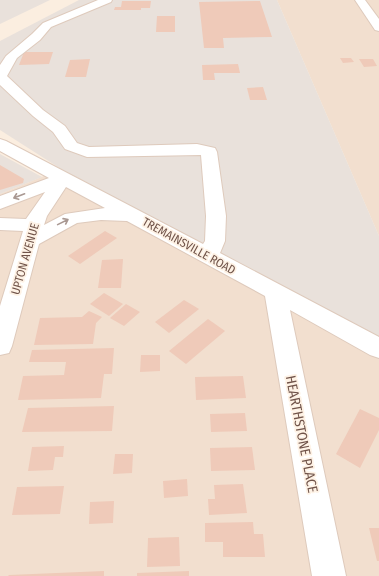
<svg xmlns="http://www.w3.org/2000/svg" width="379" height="576" font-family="'Fira Sans Condensed',sans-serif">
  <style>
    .residential { fill: #f2dfcf }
    .industrial { fill: #e9e1db }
    .building { fill: #efcab9 }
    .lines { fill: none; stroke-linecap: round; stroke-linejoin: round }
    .minor-casing { stroke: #decabc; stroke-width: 2 }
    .minor { fill: #fff; fill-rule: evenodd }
    .oneway { stroke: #a99892 }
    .labels { text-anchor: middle; stroke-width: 3.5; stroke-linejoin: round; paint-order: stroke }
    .street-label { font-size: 12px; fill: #705349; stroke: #fef2e5 }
    .near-street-label { font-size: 14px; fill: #705349; stroke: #fef2e5 }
  </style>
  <rect width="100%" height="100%" fill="#fbeee0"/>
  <g class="residential">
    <path d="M 277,0 L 379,0 L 379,236 Z"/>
    <path d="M 61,169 L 379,337 L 379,576 L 0,576 L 0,194 Z"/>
  </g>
  <g class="industrial">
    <path d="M 0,0 L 50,0 L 0,24 Z"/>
    <path d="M 79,0 L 277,0 L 379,236 L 379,337 L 61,169 L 0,130 L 0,41 Z"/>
    <path d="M 0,154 L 42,177 L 0,194 Z"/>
  </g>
  <g class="building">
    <path d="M 122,1 L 151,1 L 150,8 L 141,8 L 141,10 L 114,10 L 115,7 L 121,7 Z"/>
    <path d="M 260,1 L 272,37 L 223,38 L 224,48 L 204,48 L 199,2 Z"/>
    <path d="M 157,16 L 175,16 L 175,32 L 156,32 Z"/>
    <path d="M 24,52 L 53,52 L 49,64 L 19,65 Z"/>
    <path d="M 340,58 L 351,58 L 354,62 L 343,63 Z"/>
    <path d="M 90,59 L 86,77 L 65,77 L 70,60 Z"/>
    <path d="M 359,59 L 373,59 L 377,66 L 364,67 Z"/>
    <path d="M 238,64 L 240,73 L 214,73 L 215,80 L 203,80 L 202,65 Z"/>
    <path d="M 263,87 L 267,100 L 250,100 L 247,88 Z"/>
    <path d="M 0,165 L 24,179 L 23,183 L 0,190 Z"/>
    <path d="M 105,231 L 117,238 L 80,264 L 68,256 Z"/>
    <path d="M 123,259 L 121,288 L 98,288 L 102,260 Z"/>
    <path d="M 104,293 L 123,304 L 109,316 L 90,304 Z"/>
    <path d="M 184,300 L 199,309 L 169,333 L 155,322 Z"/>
    <path d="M 126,304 L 140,312 L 124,326 L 110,318 Z"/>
    <path d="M 89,311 L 102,317 L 96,323 L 93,344 L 34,345 L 40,318 L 82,317 Z"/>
    <path d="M 208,319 L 225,331 L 186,364 L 169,351 Z"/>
    <path d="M 114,348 L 112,374 L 104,374 L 101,398 L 18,400 L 23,376 L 64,375 L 66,362 L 29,362 L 32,350 Z"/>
    <path d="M 141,355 L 160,355 L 160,371 L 140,372 Z"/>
    <path d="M 243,376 L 246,398 L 196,400 L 195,377 Z"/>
    <path d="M 114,406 L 112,431 L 22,432 L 28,408 Z"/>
    <path d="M 360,409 L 379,418 L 379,430 L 360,468 L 336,454 Z"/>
    <path d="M 245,413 L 247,431 L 211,432 L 210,414 Z"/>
    <path d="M 64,446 L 63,457 L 55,457 L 53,470 L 28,471 L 32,447 Z"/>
    <path d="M 252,447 L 255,470 L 211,471 L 210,448 Z"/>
    <path d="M 115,454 L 133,454 L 132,473 L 113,474 Z"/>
    <path d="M 187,479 L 188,496 L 164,498 L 163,481 Z"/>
    <path d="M 243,484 L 247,513 L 209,515 L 208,499 L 215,499 L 214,485 Z"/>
    <path d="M 64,486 L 60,514 L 12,515 L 17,487 Z"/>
    <path d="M 114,501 L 113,523 L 89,524 L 90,502 Z"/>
    <path d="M 253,522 L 254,534 L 263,534 L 265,557 L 223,557 L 223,542 L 205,542 L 205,523 Z"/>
    <path d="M 369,528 L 379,528 L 379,561 L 377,561 Z"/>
    <path d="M 179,537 L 180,566 L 147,567 L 148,538 Z"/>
    <path d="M 104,571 L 104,576 L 8,576 L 9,575 Z"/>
    <path d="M 189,571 L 189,576 L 137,576 L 137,573 Z"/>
  </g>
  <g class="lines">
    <g class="minor-casing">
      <g id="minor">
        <path d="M 98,0 L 112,0 L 111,2 L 51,27 L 40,40 L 17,58 L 7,76 L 43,110 L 65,126 L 77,143 L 89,147 L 197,144 L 215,148 L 217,152 L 226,216 L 225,241 L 220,253 L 379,337 L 379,358 L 370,355 L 290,310 L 346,576 L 312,576 L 265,296 L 127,221 L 101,220 L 77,223 L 39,244 L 12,346 L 9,353 L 0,355 L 0,306 L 23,231 L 0,230 L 0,218 L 26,219 L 45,192 L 0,209 L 0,196 L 49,178 L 0,151 L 0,139 L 6,141 L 203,244 L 205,241 L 206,216 L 201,155 L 87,157 L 65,149 L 53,132 L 33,116 L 0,85 L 0,65 L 6,56 L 32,34 L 43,23 ZM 66,187 L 105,208 L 65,214 L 44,225 L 47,216 Z"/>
        <path d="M 355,0 L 365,0 L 379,19 L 379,31 L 375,30 Z"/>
      </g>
    </g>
    <use href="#minor" class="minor"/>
  </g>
  <defs><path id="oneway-shaft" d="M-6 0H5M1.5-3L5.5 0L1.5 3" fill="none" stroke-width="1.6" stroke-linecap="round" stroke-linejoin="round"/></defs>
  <g class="oneway">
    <use href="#oneway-shaft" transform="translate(19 196) rotate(159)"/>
    <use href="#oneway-shaft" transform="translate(63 222) rotate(-26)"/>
  </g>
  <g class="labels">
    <g class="street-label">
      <text transform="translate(189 246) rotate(29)" y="4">TREMAINSVILLE ROAD</text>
      <text transform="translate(25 259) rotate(-74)" y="4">UPTON AVENUE</text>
    </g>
    <g class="near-street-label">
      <text transform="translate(302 434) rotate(79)" y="5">HEARTHSTONE PLACE</text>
    </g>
  </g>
</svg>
